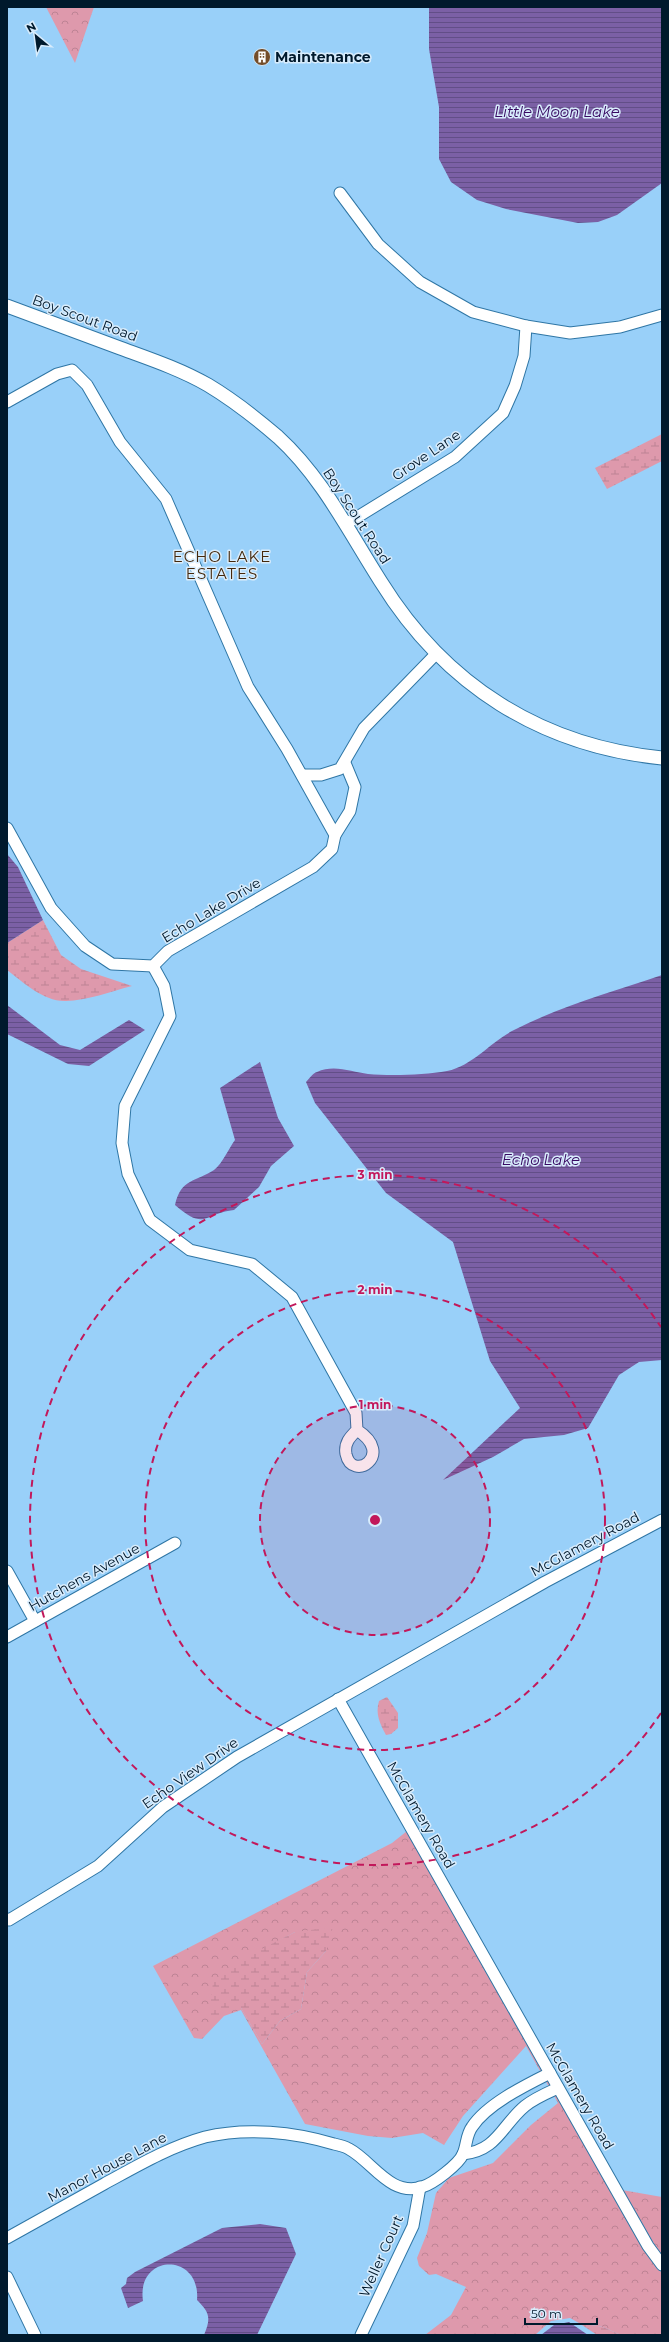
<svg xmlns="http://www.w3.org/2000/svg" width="669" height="2342" font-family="Montserrat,sans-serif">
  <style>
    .forest { fill: url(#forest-crowns); fill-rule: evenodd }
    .wetland { fill: url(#wetland-marsh) }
    .water { fill: url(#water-rules) }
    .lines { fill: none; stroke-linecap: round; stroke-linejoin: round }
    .minor-casing { stroke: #2f76a5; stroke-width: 13 }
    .tertiary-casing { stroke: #2f76a5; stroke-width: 15 }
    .minor { stroke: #fff; stroke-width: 11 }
    .tertiary { stroke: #fff; stroke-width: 13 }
    .ring { fill: none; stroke: #c2185b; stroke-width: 2; stroke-dasharray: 7 5 }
    .labels { text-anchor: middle; stroke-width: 3; stroke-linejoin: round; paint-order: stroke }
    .poi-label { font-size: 14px; font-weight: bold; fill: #00192c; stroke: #d8ecfc; text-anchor: start }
    .street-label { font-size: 14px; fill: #00192c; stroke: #d8ecfc }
    .water-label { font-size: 15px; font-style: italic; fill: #380962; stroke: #d8ecfc }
    .neighbourhood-label { font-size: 15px; letter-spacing: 1px; fill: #45280b; stroke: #d8ecfc }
    .centre { fill: #c2185b; stroke: #d8ecfc; stroke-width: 2 }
    .ring-label { font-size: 12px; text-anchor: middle; font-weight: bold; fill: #c2185b; stroke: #d8ecfc; stroke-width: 3; stroke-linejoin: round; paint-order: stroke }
  </style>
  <defs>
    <pattern id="forest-crowns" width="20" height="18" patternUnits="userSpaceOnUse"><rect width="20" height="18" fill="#de99ac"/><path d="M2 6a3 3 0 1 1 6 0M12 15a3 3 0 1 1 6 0" fill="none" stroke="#bd8394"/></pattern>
    <pattern id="wetland-marsh" width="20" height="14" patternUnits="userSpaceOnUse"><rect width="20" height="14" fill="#de99ac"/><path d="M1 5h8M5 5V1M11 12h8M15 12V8" fill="none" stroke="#bd8394"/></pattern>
    <pattern id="water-rules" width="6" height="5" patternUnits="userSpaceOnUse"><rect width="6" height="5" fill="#7b60a5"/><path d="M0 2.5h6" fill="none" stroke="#624e87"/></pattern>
  </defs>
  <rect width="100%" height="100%" fill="#99d0f9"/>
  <g class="forest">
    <path d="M 46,7 L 94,7 L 75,63 Z"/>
    <path d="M 407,1831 L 643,2248 L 662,2273 L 662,2335 L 621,2335 L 603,2327 L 579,2323 L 570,2318 L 551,2321 L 535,2335 L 425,2335 L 451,2315 L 466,2287 L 436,2274 L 429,2275 L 419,2266 L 417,2258 L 427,2233 L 436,2193 L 449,2178 L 493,2163 L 531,2125 L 558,2103 L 526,2046 L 463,2116 L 444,2145 L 423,2133 L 392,2138 L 368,2136 L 305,2124 L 241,2010 L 224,2016 L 202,2039 L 194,2038 L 153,1966 L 392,1843 ZM 295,1932 L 326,1951 L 307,1972 L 301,2009 L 280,2021 L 262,2044 L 241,2008 L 271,1945 Z"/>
    <path d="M 622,2190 L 662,2197 L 662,2257 Z"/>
  </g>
  <g class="wetland">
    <path d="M 662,434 L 662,461 L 607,489 L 595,468 Z"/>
    <path d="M 43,920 L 61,955 L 81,969 L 132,986 C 112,991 86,1001 66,1001 C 44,1002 23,982 7,970 L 7,943 Z"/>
    <path d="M 387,1697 L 398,1713 L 398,1728 L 391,1734 L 386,1735 C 380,1724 375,1714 379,1701 Z"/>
    <path d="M 333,1927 L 326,1951 L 307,1972 L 301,2009 L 280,2021 L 262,2044 L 241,2008 L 209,2018 L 213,1982 L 236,1962 L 295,1932 Z"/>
    <path d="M 579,2323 L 603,2327 L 621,2335 L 597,2335 Z"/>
  </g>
  <g class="water">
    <path d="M 429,7 L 662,7 L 662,183 L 617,215 L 598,222 L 578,223 L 506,209 L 477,200 L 451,182 L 439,159 L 439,107 L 429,49 Z"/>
    <path d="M 7,854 L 18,867 L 43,920 L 7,943 Z"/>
    <path d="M 662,975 L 662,1360 L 639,1362 L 619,1375 L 588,1428 L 564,1435 L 524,1439 L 493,1457 L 443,1480 L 520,1408 L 490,1361 L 453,1242 L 386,1193 L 315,1103 L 306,1082 C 309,1079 313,1073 317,1072 C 334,1064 352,1072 368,1074 C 391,1076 424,1075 447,1071 C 474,1065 490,1042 514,1030 C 561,1006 612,992 662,975 Z"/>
    <path d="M 7,1005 L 60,1045 L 80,1050 L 129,1020 L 145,1030 L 89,1066 L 68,1064 L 7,1034 Z"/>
    <path d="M 260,1062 L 278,1118 L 294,1146 L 271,1166 L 259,1187 L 234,1210 C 204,1213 206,1232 175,1205 C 181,1178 196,1182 214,1170 C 222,1164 229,1148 235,1140 L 220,1088 Z"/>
    <path d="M 260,2224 L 286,2228 L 296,2254 L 257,2335 L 204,2335 C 211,2318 210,2313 197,2300 C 201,2252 136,2253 143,2301 L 128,2308 L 121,2288 L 126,2284 L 127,2278 L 135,2272 L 222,2228 Z"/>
    <path d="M 569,2322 L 588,2335 L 541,2335 L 554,2325 Z"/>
  </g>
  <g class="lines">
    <g class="minor-casing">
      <g id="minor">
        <path d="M 340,193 L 378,244 L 420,282 L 473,312 L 526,326 L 570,333 L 620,327 L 662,315"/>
        <path d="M 7,402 L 57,374 L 72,370 L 87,385 L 120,442 L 166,499 L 248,687 L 287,749 L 335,835 L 332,849 L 313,867 L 168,951 L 153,966 L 112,964 L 85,946 L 51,908 L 7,828"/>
        <path d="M 346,524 L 455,457 L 503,413 L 515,386 L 524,356 L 526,326"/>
        <path d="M 302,775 L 321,775 L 340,769 L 364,728 L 436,654"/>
        <path d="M 335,835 L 350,811 L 355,787 L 345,763"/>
        <path d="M 153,966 L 164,986 L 170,1016 L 125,1106 L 122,1143 L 128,1174 L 150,1220 L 190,1250 L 252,1264 L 292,1297 L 356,1413 L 357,1430 C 350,1437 344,1443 346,1454 C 352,1483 396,1455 357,1430"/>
        <path d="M 7,1571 L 35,1621"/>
        <path d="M 7,1637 L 175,1543"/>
        <path d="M 338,1699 L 648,2246 L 662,2265"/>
        <path d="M 7,1919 L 9,1920 L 98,1866 L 163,1807 L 237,1757 L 545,1582 L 662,1520"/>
        <path d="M 463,2154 C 497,2151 502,2125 525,2106 C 535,2098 547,2093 558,2088"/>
        <path d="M 7,2238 C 39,2220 72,2202 104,2184 C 137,2166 169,2147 205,2137 C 246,2127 294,2132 334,2144 C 339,2145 344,2146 349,2149 C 372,2161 390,2197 422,2187 C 433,2184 459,2164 463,2154 C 467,2145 466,2135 472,2127 C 487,2104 526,2085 550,2073"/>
        <path d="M 7,2277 L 35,2335"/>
        <path d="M 361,2335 L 413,2226 L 420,2187"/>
      </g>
    </g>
    <g class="tertiary-casing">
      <path id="tertiary" d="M 7,306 C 45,320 82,334 120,348 C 150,359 180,369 208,385 C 233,400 256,418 278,437 C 322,477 349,532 381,582 C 445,685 541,746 662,758"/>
    </g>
    <use href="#minor" class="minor"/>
    <use href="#tertiary" class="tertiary"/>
  </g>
  <circle cx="375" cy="1520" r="115" fill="#c2185b" fill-opacity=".12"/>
  <g class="ring">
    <circle cx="375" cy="1520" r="115"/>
    <circle cx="375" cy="1520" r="230"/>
    <path d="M661 1713A345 345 0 1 1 661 1327"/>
  </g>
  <defs>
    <g id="building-disc" transform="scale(0.9)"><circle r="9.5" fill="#734c29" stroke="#d8ecfc"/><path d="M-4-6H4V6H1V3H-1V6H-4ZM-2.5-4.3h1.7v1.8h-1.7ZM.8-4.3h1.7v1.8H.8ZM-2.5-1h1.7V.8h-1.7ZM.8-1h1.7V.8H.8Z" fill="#fff"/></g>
  </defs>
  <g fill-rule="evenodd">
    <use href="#building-disc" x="262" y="57"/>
  </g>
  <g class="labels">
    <g class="poi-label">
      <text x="275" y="62">Maintenance</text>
    </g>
    <g class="street-label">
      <text transform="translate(85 318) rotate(20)" y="5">Boy Scout Road</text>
      <text transform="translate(426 455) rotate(-34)" y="5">Grove Lane</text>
      <text transform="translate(357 516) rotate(57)" y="5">Boy Scout Road</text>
      <text transform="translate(211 910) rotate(-31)" y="5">Echo Lake Drive</text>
      <text transform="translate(585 1544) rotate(-28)" y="5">McGlamery Road</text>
      <text transform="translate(84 1577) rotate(-29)" y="5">Hutchens Avenue</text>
      <text transform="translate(190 1773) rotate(-35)" y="5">Echo View Drive</text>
      <text transform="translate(421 1815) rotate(60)" y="5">McGlamery Road</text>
      <text transform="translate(580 2096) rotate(60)" y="5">McGlamery Road</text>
      <text transform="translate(107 2167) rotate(-28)" y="5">Manor House Lane</text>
      <text transform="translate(381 2256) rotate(-66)" y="5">Weller Court</text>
    </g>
    <g class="water-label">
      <text x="557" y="117">Little Moon Lake</text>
      <text x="541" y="1165">Echo Lake</text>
    </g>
    <g class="neighbourhood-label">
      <text x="222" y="562">ECHO LAKE<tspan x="222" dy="17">ESTATES</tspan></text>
    </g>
  </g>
  <circle cx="375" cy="1520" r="6" class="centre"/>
  <g class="ring-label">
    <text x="375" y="1179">3 min</text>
    <text x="375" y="1294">2 min</text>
    <text x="375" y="1409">1 min</text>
  </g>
  <rect width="669" height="2342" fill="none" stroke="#00192c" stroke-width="16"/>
  <g transform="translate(36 36) rotate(331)" stroke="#d8ecfc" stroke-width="3" paint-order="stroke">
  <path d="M0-3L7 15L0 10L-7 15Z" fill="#00192c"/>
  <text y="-6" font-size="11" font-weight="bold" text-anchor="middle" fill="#00192c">N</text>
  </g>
  <path d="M525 2318v6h72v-6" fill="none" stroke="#00192c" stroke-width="2"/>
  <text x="531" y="2318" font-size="12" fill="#00192c" stroke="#d8ecfc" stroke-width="3" paint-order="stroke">50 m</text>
</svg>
